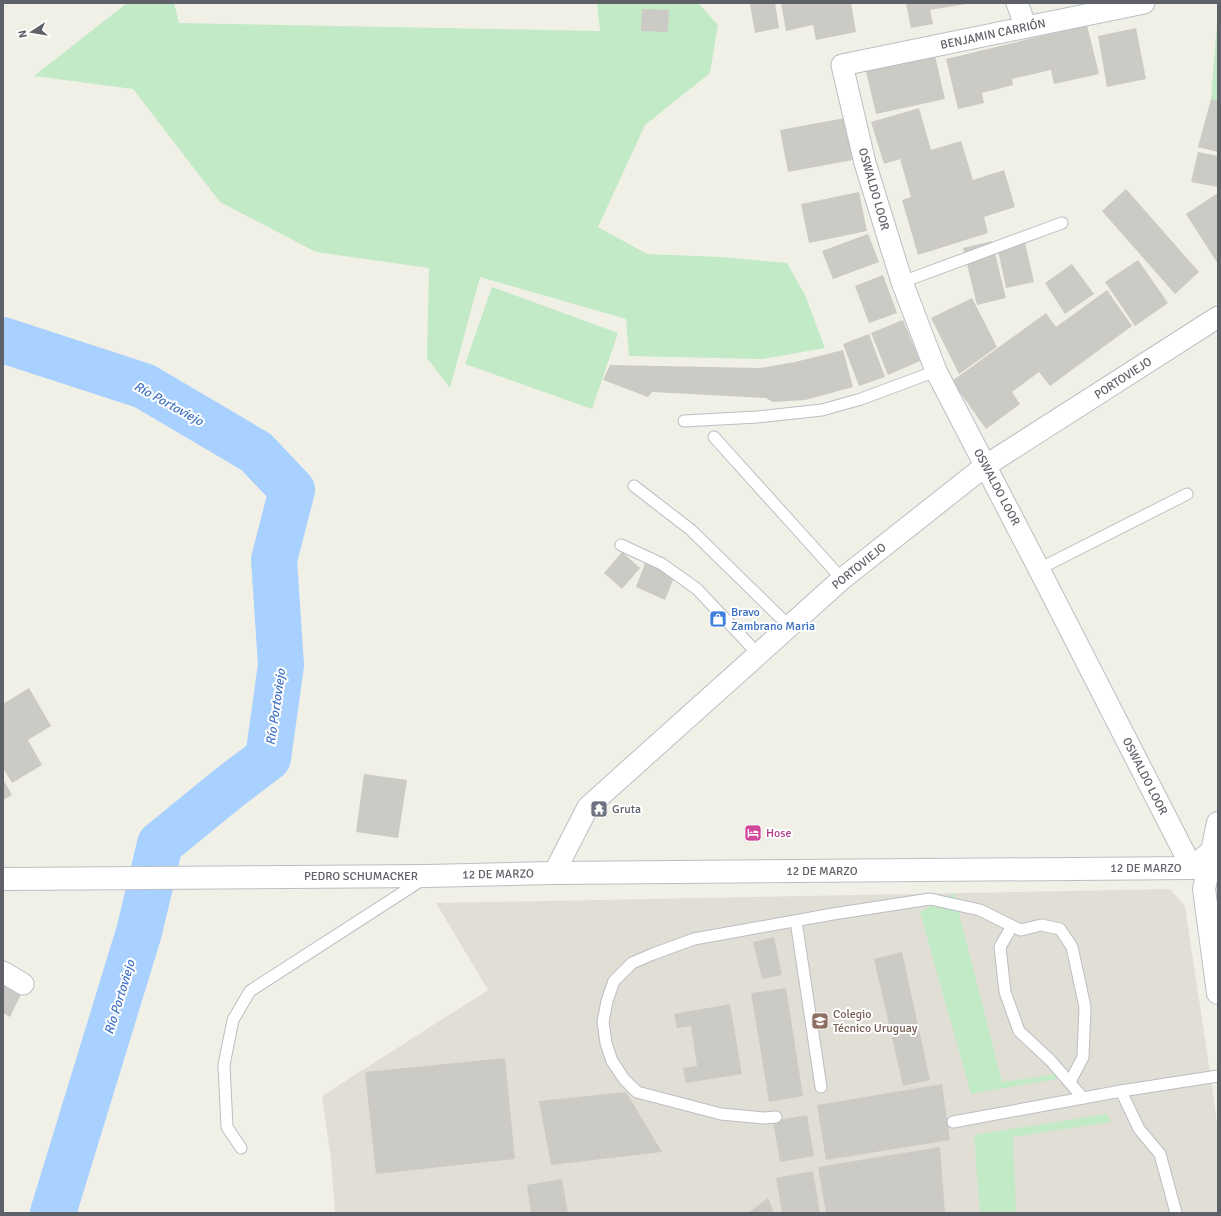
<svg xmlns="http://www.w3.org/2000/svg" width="1221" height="1216" font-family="Signika,sans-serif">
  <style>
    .education { fill: #e1dfd5 }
    .green { fill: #c2eac6 }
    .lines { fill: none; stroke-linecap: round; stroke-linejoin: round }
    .river { stroke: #a9d1ff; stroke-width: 46 }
    .building { fill: #cccac4 }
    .lane-casing { stroke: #bbbec3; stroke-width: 13 }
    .street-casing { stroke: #bbbec3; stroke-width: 23 }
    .secondary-casing { stroke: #bcbec5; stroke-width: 24 }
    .lane { stroke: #fff; stroke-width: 11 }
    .street { stroke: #fff; stroke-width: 21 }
    .secondary { stroke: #fff; stroke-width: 22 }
    .labels { text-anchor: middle; stroke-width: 4; stroke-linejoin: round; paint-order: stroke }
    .street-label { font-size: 12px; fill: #5e6168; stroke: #fff }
    .shop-label { font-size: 12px; fill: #366cbe; stroke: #fff; text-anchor: start }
    .worship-label { font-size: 12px; fill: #5b616d; stroke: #fff; text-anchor: start }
    .hotel-label { font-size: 12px; fill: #b23c85; stroke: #fff; text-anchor: start }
    .education-label { font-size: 12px; fill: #785e54; stroke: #fff; text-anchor: start }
    .water-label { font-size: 13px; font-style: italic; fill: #3f72c4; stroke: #fff }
  </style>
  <rect width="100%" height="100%" fill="#f1f0e7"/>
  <path class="education" d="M 1170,889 L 1185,906 L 1214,1099 L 1218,1131 L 1218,1213 L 335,1213 L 331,1160 L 322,1096 L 488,990 L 436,903 Z"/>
  <g class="green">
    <path d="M 127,3 L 174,3 L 179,23 L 600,31 L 597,3 L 698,3 L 718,25 L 710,73 L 645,125 L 598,227 L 647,254 L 722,257 L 787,263 L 805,295 L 825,348 L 762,359 L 629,356 L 626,319 L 480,277 L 450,388 L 427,358 L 429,268 L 316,252 L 220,202 L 133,89 L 34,76 Z"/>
    <path d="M 1217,22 L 1218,22 L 1218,101 L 1211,99 Z"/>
    <path d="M 492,287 L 618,333 L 592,409 L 465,364 Z"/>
    <path d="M 954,893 L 1002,1082 L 1056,1074 L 1056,1079 L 971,1094 L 920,912 Z"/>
    <path d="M 1107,1114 L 1111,1122 L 1013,1137 L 1016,1213 L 980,1213 L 974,1135 Z"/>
  </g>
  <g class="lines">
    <path class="river" d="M 3,340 L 144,386 L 256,452 L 292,490 L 274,560 L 281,665 L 268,758 L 226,790 L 160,844 L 139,932 L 53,1213"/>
  </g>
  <g class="building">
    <path d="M 757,3 L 775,3 L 779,28 L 755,33 L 750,4 Z"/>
    <path d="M 781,3 L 851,3 L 856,32 L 816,40 L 813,25 L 786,31 Z"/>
    <path d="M 906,3 L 965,3 L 966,4 L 930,10 L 933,24 L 911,28 Z"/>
    <path d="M 642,9 L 669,10 L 668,32 L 641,31 Z"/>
    <path d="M 1087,25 L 1099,74 L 1054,84 L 1051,70 L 1012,79 L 1013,85 L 982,93 L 984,103 L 958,109 L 946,59 Z"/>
    <path d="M 1136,28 L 1146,79 L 1107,87 L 1098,36 Z"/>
    <path d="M 935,56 L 945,99 L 876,114 L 866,71 Z"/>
    <path d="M 1211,99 L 1218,101 L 1218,152 L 1198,147 Z"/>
    <path d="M 919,108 L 931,150 L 961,141 L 973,180 L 1004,170 L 1015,207 L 984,217 L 988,233 L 918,255 L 902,200 L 911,197 L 900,159 L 884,164 L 871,122 Z"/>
    <path d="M 845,118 L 853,160 L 788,172 L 780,130 Z"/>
    <path d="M 1198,152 L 1218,156 L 1218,187 L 1191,182 Z"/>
    <path d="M 1126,189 L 1199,272 L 1175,294 L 1102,211 Z"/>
    <path d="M 859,192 L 867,231 L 809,243 L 801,204 Z"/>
    <path d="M 1218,193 L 1218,264 L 1186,214 Z"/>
    <path d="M 868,234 L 879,262 L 833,279 L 822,251 Z"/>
    <path d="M 1023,234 L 1034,282 L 1006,288 L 996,241 Z"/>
    <path d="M 992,241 L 1006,298 L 977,305 L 963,248 Z"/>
    <path d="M 1138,260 L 1168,303 L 1135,326 L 1105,282 Z"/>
    <path d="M 1072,264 L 1094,294 L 1065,314 L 1045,283 Z"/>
    <path d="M 883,275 L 897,313 L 869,323 L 855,286 Z"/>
    <path d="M 1107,290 L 1132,326 L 1050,386 L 1039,372 L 1012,392 L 1020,404 L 986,429 L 952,381 L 1046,313 L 1056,327 Z"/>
    <path d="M 972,298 L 997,347 L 959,374 L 931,318 Z"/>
    <path d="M 903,320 L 920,361 L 888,375 L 871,333 Z"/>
    <path d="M 869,334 L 885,377 L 859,386 L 843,344 Z"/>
    <path d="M 843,350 L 853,387 L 805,400 L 773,402 L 766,398 L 652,392 L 648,397 L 603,380 L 610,365 L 760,368 L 795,362 Z"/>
    <path d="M 622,552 L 640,568 L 622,589 L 604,573 Z"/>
    <path d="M 645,563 L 675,575 L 665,600 L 636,587 Z"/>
    <path d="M 29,688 L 51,726 L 28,740 L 42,765 L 12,783 L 3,768 L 3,704 Z"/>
    <path d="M 364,774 L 407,780 L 398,838 L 356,832 Z"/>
    <path d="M 3,779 L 12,795 L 3,800 Z"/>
    <path d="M 774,937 L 782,975 L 762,979 L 753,942 Z"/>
    <path d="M 902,952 L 930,1080 L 903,1086 L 874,959 Z"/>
    <path d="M 3,978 L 23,990 L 10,1017 L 3,1013 Z"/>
    <path d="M 786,988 L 803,1096 L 769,1102 L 751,993 Z"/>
    <path d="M 730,1004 L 742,1074 L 686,1083 L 683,1068 L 697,1066 L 691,1026 L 677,1028 L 674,1014 Z"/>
    <path d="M 505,1058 L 515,1159 L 376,1174 L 365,1072 Z"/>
    <path d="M 942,1084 L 950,1140 L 826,1160 L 817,1105 Z"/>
    <path d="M 626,1092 L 662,1152 L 551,1165 L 539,1101 Z"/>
    <path d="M 807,1115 L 814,1156 L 780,1162 L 773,1121 Z"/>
    <path d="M 940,1147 L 945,1213 L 826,1213 L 818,1167 Z"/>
    <path d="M 813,1171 L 820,1213 L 782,1213 L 776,1178 Z"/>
    <path d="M 562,1179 L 568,1213 L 531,1213 L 527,1185 Z"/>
    <path d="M 768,1198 L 774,1213 L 748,1213 Z"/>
  </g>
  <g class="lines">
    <g class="lane-casing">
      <g id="lane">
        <path d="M 902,282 L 1062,223"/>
        <path d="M 684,421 L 757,417 L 822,410 L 861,399 L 936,371"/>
        <path d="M 714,437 L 842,579"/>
        <path d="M 634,486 L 691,530 L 789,626"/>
        <path d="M 621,545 L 662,564 L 697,589 L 758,654"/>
        <path d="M 1039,569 L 1187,494"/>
        <path d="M 796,921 L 821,1087"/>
        <path d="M 1070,1082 L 1083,1057 L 1085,1007 L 1072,947 L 1060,929 L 1041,925 L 1021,930 L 1012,926 L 1000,947 L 1005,992 L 1019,1031 L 1051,1061 L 1083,1098"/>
        <path d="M 1121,1091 L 1139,1129 L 1160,1154 L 1176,1213"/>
        <path d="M 776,1117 L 764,1118 L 721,1114 L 637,1092 L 624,1079 L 612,1061 L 606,1043 L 603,1022 L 607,1001 L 614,981 L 632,963 L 653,954 L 694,939 L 833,914 L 930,899 L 980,910 L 1012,926"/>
        <path d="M 953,1122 L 1121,1091 L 1218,1076"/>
        <path d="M 241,1148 L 227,1127 L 224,1065 L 233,1020 L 250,991 L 422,880"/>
      </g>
    </g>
    <g class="street-casing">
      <g id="street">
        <path d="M 1017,3 L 1026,27"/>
        <path d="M 1144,3 L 842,65 L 865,163 L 902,282 L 936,371 L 1039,569 L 1192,868"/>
        <path d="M 554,873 L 588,807 L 842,579 L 985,466 L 1218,317"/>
        <path d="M 3,972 L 23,984"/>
      </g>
    </g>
    <g class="secondary-casing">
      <g id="secondary">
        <path d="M 1218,823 L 1204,889 L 1218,993"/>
        <path d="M 3,879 L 428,876 L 554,873 L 1192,868 L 1211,852"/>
      </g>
    </g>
    <use href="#lane" class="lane"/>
    <use href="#street" class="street"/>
    <use href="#secondary" class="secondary"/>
  </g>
  <defs>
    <g id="shop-square" transform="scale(0.9)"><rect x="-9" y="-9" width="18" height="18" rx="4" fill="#3f7fe0" stroke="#fff"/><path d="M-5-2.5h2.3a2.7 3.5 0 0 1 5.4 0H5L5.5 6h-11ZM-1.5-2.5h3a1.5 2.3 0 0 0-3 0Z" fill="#fff"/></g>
    <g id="temple-square" transform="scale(0.9)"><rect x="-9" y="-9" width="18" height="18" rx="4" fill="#6b7280" stroke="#fff"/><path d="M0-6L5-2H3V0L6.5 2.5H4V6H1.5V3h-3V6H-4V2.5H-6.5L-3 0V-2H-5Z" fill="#fff"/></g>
    <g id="hotel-square" transform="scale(0.9)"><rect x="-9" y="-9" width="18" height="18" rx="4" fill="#d1479c" stroke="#fff"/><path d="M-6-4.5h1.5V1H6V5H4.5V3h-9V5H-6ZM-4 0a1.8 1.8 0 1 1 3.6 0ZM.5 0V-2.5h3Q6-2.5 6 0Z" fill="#fff"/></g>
    <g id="school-square" transform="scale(0.9)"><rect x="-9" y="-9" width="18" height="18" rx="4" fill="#8d6e63" stroke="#fff"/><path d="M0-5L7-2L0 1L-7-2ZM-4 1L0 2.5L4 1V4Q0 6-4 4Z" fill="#fff"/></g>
  </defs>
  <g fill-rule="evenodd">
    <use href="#shop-square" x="718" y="619"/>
    <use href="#temple-square" x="599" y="809"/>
    <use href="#hotel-square" x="753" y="833"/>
    <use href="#school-square" x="820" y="1021"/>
  </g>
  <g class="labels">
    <g class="street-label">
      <text transform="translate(993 34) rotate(-12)" y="4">BENJAMIN CARRIÓN</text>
      <text transform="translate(874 189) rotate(74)" y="4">OSWALDO LOOR</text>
      <text transform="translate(1123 378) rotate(-33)" y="4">PORTOVIEJO</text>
      <text transform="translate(997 487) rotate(62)" y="4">OSWALDO LOOR</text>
      <text transform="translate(859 566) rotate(-39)" y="4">PORTOVIEJO</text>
      <text transform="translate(1145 776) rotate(63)" y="4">OSWALDO LOOR</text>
      <text x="1146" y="872">12 DE MARZO</text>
      <text x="822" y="875">12 DE MARZO</text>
      <text transform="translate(498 874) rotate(-1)" y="4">12 DE MARZO</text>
      <text x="361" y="880">PEDRO SCHUMACKER</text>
    </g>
    <g class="shop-label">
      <text x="731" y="616">Bravo<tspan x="731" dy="14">Zambrano Maria</tspan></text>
    </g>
    <g class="worship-label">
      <text x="612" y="813">Gruta</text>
    </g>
    <g class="hotel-label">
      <text x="766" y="837">Hose</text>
    </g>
    <g class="education-label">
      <text x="833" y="1018">Colegio<tspan x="833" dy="14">Técnico Uruguay</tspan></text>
    </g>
    <g class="water-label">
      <text transform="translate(169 403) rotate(29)" y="5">Río Portoviejo</text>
      <text transform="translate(275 707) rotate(-82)" y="5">Río Portoviejo</text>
      <text transform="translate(119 997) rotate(-73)" y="5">Río Portoviejo</text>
    </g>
  </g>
  <rect width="1221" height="1216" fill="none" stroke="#5e6168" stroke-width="8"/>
  <g transform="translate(32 32) rotate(258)" stroke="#ffffff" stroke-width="3" paint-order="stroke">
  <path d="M0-3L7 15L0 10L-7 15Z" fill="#5e6168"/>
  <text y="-6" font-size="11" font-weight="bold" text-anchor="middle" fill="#5e6168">N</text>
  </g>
</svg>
